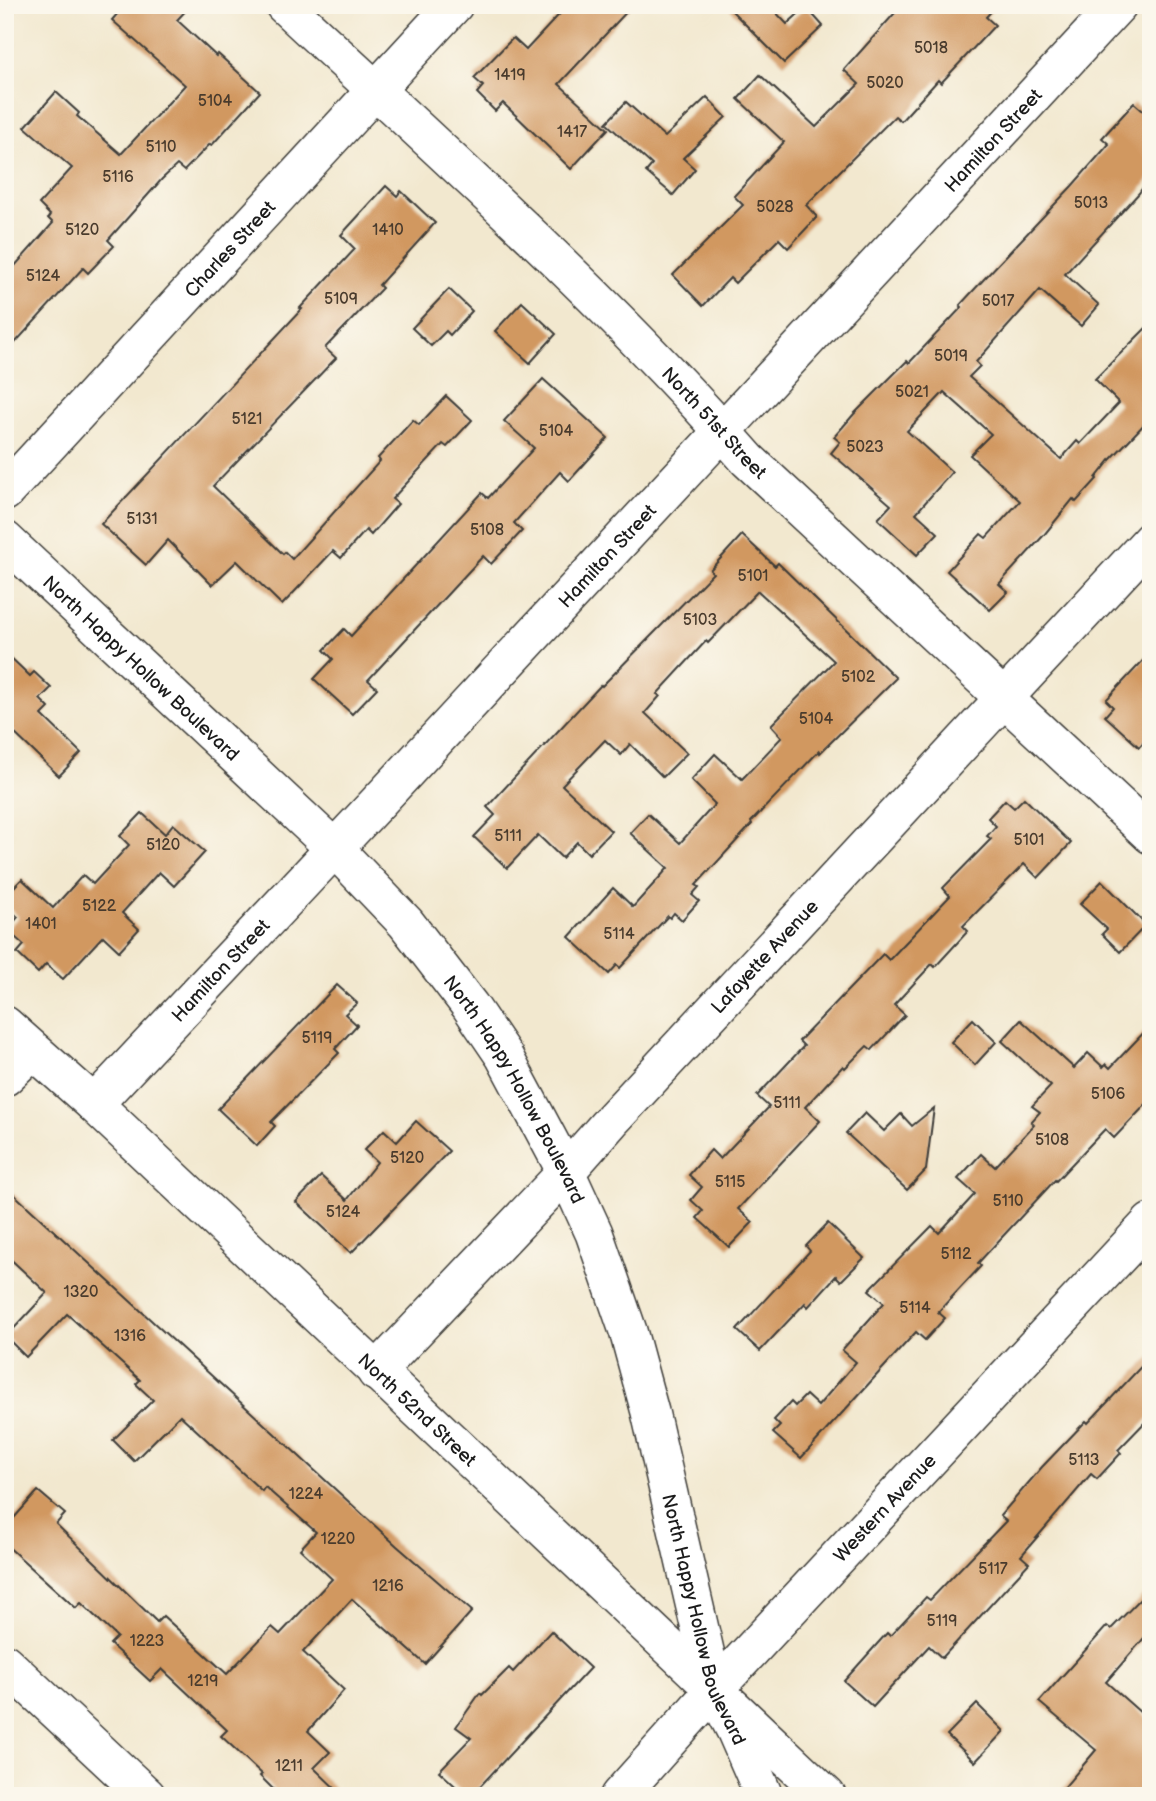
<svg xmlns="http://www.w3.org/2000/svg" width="1156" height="1801" font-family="'Balsamiq Sans',sans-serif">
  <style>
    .building { fill: #d19861 }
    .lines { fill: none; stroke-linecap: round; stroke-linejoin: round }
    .minor-casing { stroke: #3c3b37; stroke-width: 40 }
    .minor { stroke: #fff; stroke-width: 37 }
    .labels { text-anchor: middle; stroke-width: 5; stroke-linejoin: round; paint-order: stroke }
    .number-label { font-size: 16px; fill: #493b2d }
    .street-label { font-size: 19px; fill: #1c1c1c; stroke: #fbf7ec }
  </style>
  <rect width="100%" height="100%" fill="#fbf7ec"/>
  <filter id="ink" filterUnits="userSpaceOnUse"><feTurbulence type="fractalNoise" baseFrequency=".0143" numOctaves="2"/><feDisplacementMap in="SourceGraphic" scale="14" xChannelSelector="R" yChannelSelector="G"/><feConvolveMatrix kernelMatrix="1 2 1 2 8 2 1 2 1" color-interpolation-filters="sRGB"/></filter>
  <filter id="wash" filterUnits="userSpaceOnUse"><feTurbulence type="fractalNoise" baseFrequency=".00686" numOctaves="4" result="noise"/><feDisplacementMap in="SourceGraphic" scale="28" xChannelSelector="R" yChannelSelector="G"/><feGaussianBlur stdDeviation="1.57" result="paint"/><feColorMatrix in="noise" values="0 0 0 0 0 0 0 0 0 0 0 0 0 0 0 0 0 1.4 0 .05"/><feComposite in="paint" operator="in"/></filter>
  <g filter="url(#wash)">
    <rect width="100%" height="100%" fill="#f2e8cf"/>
    <g id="blocks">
      <g class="building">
        <path d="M 125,5 L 191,5 L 177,20 L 216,56 L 218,54 L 260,92 L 212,145 L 210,144 L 184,171 L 177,165 L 162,179 L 108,240 L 114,246 L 88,273 L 83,268 L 5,354 L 5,277 L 53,223 L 48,218 L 50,215 L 39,204 L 72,168 L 25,127 L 56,92 L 79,113 L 77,116 L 121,154 L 185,85 L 112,20 Z"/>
        <path d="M 568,5 L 633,5 L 559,84 L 608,129 L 571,169 L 503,103 L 495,111 L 477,93 L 483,86 L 474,78 L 513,38 L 526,50 Z"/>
        <path d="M 726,5 L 769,5 L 787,24 L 806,7 L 823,26 L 784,63 Z"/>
        <path d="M 902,5 L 997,5 L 986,17 L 995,25 L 941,83 L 938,80 L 901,121 L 895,116 L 806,205 L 817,217 L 788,248 L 779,239 L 735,283 L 730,278 L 703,306 L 673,275 L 743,205 L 734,196 L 784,142 L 738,99 L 760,75 L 816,127 L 859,84 L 844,70 Z"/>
        <path d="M 707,97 L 726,117 L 683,158 L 695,169 L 673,195 L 646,172 L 652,165 L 606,123 L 626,102 L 665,137 Z"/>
        <path d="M 1134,103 L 1151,118 L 1151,176 L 1139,193 L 1065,274 L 1099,305 L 1081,326 L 1040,290 L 976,362 L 980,366 L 969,377 L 1061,459 L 1077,441 L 1080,444 L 1119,403 L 1095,379 L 1151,323 L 1151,417 L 1111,459 L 1096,478 L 1097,479 L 1076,502 L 1073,499 L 1044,535 L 999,584 L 1008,592 L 990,610 L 947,571 L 981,534 L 986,538 L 1020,501 L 970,455 L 991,434 L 944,392 L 907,431 L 952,472 L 916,513 L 938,533 L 917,555 L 878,519 L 891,505 L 831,453 L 840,442 L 834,437 L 854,414 L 907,361 L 909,363 L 962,307 L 960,305 L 985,278 L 1072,186 L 1109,144 L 1102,138 Z"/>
        <path d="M 386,186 L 397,196 L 401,191 L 435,223 L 379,285 L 382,288 L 325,348 L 336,358 L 213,486 L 283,554 L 285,552 L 292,559 L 380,461 L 378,458 L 413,420 L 419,425 L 446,396 L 472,420 L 447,447 L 443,444 L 392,499 L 398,504 L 371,535 L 366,530 L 341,558 L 333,551 L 282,605 L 237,561 L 212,585 L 168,540 L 146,565 L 101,524 L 302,309 L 300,308 L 355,249 L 341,235 Z"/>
        <path d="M 449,289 L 472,311 L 450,335 L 446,331 L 431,346 L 412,328 Z"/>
        <path d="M 522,302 L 556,334 L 530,363 L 495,331 Z"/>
        <path d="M 543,379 L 608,438 L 569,481 L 560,472 L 514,523 L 522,531 L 491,564 L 483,556 L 368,680 L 377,688 L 352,714 L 314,679 L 333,659 L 324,650 L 344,629 L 351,636 L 482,493 L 488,498 L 534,448 L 504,421 Z"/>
        <path d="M 742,535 L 775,566 L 778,563 L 896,678 L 820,753 L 819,751 L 751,822 L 752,824 L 696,885 L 699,887 L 692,895 L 699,901 L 682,920 L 674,913 L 670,918 L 668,916 L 620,968 L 617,965 L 609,974 L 569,937 L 613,888 L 633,907 L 668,868 L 630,833 L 648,814 L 680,843 L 715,804 L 691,780 L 715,754 L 742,779 L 782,737 L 771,725 L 834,661 L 758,591 L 708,643 L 706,641 L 657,694 L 660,696 L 645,713 L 687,753 L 663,777 L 630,744 L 621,755 L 605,740 L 562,785 L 611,831 L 589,854 L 577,842 L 562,858 L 538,835 L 507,868 L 474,837 L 495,815 L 487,807 L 601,685 L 602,686 L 713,573 L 710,570 Z"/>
        <path d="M 5,652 L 30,676 L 34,672 L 51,688 L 40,699 L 49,708 L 42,715 L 81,753 L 59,776 L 10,729 L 5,734 Z"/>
        <path d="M 1151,652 L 1151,734 L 1139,747 L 1105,716 L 1113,707 L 1106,700 Z"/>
        <path d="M 1024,798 L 1071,843 L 1038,878 L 1024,864 L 963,926 L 968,931 L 935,967 L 932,964 L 894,1005 L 905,1015 L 872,1050 L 867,1046 L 845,1068 L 843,1066 L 805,1107 L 820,1121 L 738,1209 L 753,1222 L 729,1247 L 697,1218 L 703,1211 L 691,1200 L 702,1187 L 689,1175 L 711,1150 L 720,1159 L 769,1107 L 757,1096 L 804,1046 L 799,1041 L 883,954 L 889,960 L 950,896 L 943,888 L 991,839 L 987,836 L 996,826 L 988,818 L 1005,800 L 1014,808 Z"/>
        <path d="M 142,813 L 165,834 L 173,824 L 205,852 L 174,886 L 159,872 L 122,913 L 139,929 L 119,951 L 103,936 L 63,979 L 46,964 L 38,973 L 17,953 L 24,945 L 7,930 L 18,917 L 5,905 L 5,896 L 22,879 L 53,908 L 83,875 L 93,884 L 129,845 L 120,836 Z"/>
        <path d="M 1102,881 L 1146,925 L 1120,952 L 1102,934 L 1107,929 L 1080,904 Z"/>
        <path d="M 337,985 L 357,1003 L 345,1014 L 357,1025 L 335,1049 L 339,1053 L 271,1122 L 275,1126 L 257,1146 L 218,1109 Z"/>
        <path d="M 973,1019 L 996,1042 L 975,1065 L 951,1042 Z"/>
        <path d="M 1021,1020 L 1074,1068 L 1088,1053 L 1103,1067 L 1106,1064 L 1110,1068 L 1151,1025 L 1151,1099 L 1114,1138 L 1105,1129 L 1056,1181 L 1055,1180 L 978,1263 L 981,1266 L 938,1312 L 945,1318 L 925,1340 L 916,1332 L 801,1458 L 773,1433 L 780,1426 L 774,1420 L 791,1402 L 795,1406 L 806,1395 L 818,1406 L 856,1362 L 842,1350 L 884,1303 L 869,1290 L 932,1226 L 939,1233 L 975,1194 L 958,1179 L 981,1154 L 995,1167 L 1034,1125 L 1031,1122 L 1040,1112 L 1032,1106 L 1051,1086 L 1002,1041 Z"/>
        <path d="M 934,1108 L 926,1170 L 907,1190 L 846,1133 L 865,1113 L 884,1131 L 901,1114 L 912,1126 Z"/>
        <path d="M 416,1121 L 449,1151 L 351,1253 L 296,1202 L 321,1176 L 347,1200 L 377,1162 L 364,1150 L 384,1130 L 397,1142 Z"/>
        <path d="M 5,1186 L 397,1546 L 472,1611 L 425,1664 L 352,1599 L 303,1652 L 344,1690 L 308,1731 L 330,1752 L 314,1768 L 343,1796 L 280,1796 L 260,1776 L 262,1774 L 221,1736 L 227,1730 L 162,1669 L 150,1681 L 110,1644 L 117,1637 L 81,1603 L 76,1608 L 5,1544 L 5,1528 L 38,1491 L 65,1514 L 56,1524 L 157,1622 L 163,1616 L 227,1674 L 272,1627 L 280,1634 L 332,1579 L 300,1549 L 316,1532 L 265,1487 L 262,1491 L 180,1415 L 134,1461 L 113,1440 L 153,1400 L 136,1384 L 140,1380 L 67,1314 L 26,1357 L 6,1337 L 47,1293 L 5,1254 Z"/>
        <path d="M 828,1223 L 864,1258 L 841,1281 L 836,1276 L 808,1307 L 805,1303 L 760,1351 L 737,1330 L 810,1251 L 806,1246 Z"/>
        <path d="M 1151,1356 L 1151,1416 L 1118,1450 L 1121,1453 L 1097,1479 L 1091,1474 L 1021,1556 L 1029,1563 L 942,1658 L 929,1646 L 873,1707 L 844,1681 L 887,1633 L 890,1636 L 926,1597 L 930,1600 L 1006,1521 L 1000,1516 L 1042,1467 L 1086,1421 L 1088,1423 Z"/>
        <path d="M 1151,1588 L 1151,1630 L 1106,1682 L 1151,1722 L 1151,1796 L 1057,1796 L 1096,1750 L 1039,1702 L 1107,1626 L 1111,1629 Z"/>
        <path d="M 551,1631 L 590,1668 L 471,1796 L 466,1796 L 439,1771 L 471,1738 L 456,1727 L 480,1693 L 482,1695 L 509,1668 L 513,1672 Z"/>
        <path d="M 977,1704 L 1004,1731 L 975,1762 L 947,1735 Z"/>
      </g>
    </g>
  </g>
  <g filter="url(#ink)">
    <use href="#blocks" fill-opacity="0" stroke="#3c3b37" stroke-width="2"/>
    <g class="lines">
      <g class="minor-casing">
        <g id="minor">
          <path id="s1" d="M 284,5 C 442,153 606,297 748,460 L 1151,835"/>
          <path id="s2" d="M 5,492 L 454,5"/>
          <path id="s3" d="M 5,540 L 335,849 L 406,923 L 470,1006 L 504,1056 L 566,1172 L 594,1233 L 628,1331 L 650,1412 L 714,1690 L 736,1732 L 764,1796"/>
          <path id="s4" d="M 5,1025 L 94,1104 L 827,1796"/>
          <path d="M 5,1077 L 32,1051"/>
          <path id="s5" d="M 94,1104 L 379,801 L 1118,5"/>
          <path id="s6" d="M 376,1372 L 566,1172 L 611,1121 L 1151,540"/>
          <path d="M 5,1663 L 147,1796"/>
          <path id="s7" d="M 619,1796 L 714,1690 L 1151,1222"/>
        </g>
      </g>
      <use href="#minor" class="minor"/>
    </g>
  </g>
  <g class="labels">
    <g class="number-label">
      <text x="931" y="53">5018</text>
      <text x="510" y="80">1419</text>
      <text x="885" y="88">5020</text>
      <text x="215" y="106">5104</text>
      <text x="572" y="137">1417</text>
      <text x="161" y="152">5110</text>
      <text x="118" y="182">5116</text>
      <text x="1091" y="208">5013</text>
      <text x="775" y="212">5028</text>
      <text x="82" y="235">5120</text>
      <text x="388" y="235">1410</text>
      <text x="43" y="281">5124</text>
      <text x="341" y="304">5109</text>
      <text x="998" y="306">5017</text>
      <text x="951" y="361">5019</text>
      <text x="912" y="397">5021</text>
      <text x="247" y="424">5121</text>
      <text x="556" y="436">5104</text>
      <text x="865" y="452">5023</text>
      <text x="142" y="524">5131</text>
      <text x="487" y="535">5108</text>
      <text x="753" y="581">5101</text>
      <text x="700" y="625">5103</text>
      <text x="858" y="682">5102</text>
      <text x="816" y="724">5104</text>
      <text x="508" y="841">5111</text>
      <text x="1029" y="845">5101</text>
      <text x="163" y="850">5120</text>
      <text x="99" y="911">5122</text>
      <text x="41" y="929">1401</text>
      <text x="619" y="939">5114</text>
      <text x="317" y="1043">5119</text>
      <text x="1108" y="1099">5106</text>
      <text x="787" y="1108">5111</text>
      <text x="1052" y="1145">5108</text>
      <text x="407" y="1163">5120</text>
      <text x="730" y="1187">5115</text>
      <text x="1008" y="1206">5110</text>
      <text x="343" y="1217">5124</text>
      <text x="956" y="1259">5112</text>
      <text x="81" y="1297">1320</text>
      <text x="915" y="1313">5114</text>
      <text x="130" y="1341">1316</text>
      <text x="1084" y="1465">5113</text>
      <text x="306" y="1499">1224</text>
      <text x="338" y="1544">1220</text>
      <text x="993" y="1574">5117</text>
      <text x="388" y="1591">1216</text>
      <text x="942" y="1626">5119</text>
      <text x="147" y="1646">1223</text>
      <text x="203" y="1686">1219</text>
      <text x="289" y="1771">1211</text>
    </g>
    <g class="street-label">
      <text dy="7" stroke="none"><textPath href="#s5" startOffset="1318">Hamilton Street</textPath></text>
      <text dy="7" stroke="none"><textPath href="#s2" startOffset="331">Charles Street</textPath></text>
      <text dy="7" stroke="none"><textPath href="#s1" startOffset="600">North 51st Street</textPath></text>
      <text dy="7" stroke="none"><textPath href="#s5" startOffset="751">Hamilton Street</textPath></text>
      <text dy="7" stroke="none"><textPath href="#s3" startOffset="187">North Happy Hollow Boulevard</textPath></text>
      <text dy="7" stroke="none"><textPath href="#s6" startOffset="569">Lafayette Avenue</textPath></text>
      <text dy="7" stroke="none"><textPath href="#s5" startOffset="184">Hamilton Street</textPath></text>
      <text dy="7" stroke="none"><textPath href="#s3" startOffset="754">North Happy Hollow Boulevard</textPath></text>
      <text dy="7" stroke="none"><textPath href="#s4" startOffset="564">North 52nd Street</textPath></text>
      <text dy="7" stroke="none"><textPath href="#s7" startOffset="392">Western Avenue</textPath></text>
      <text dy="7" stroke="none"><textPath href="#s3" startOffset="1321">North Happy Hollow Boulevard</textPath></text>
    </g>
  </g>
  <rect width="1156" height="1801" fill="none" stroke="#fbf7ec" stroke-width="28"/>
</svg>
